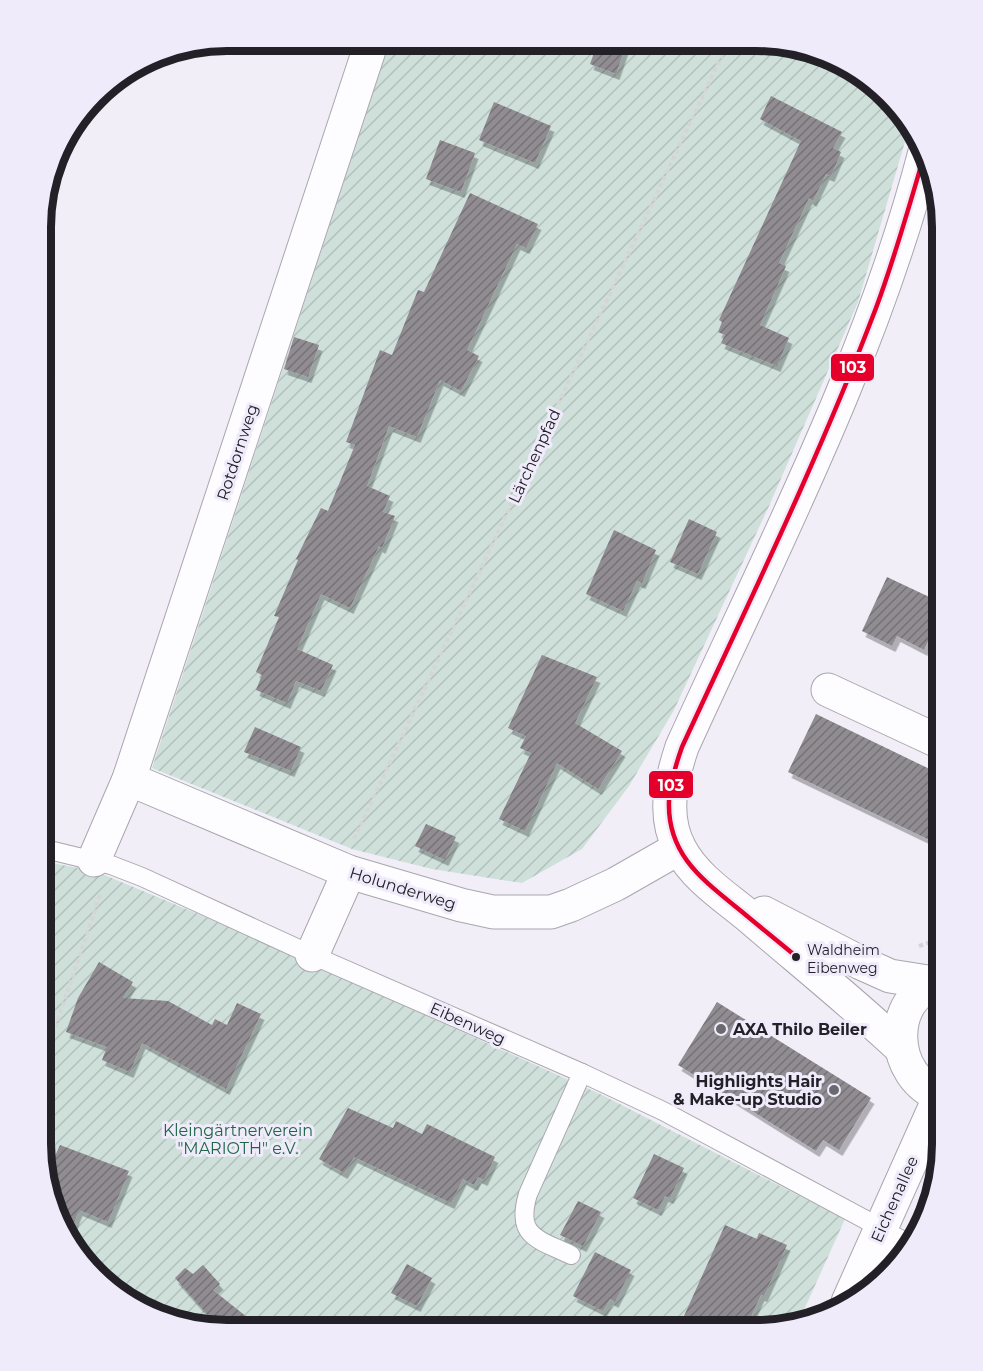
<svg xmlns="http://www.w3.org/2000/svg" width="983" height="1371" font-family="Montserrat,sans-serif">
  <style>
    .garden { fill: url(#garden-furrows) }
    .building { fill: url(#building-hatch); filter: url(#shadow) }
    .lines { fill: none; stroke-linecap: round; stroke-linejoin: round }
    .lane-casing { stroke: #a9a6ae; stroke-width: 20 }
    .street-casing { stroke: #a9a6ae; stroke-width: 35 }
    .path { stroke: #d5d4d7; stroke-width: 4; stroke-dasharray: 4.5 3; stroke-linecap: butt }
    .lane { stroke: #fdfcfe; stroke-width: 18 }
    .street { stroke: #fdfcfe; stroke-width: 33 }
    .bus-1-casing { stroke: #f0ebfb; stroke-width: 9 }
    .bus-1 { stroke: #e4002b; stroke-width: 4.5 }
    .bus-dot { fill: #232127; stroke: #f0ebfb; stroke-width: 2 }
    .poi-dot { fill: #6b6970; stroke: #f0ebfb; stroke-width: 2 }
    .labels { text-anchor: middle; stroke-width: 6; stroke-linejoin: round; paint-order: stroke }
    .bus-label { font-size: 14px; fill: #232127; stroke: #f0ebfb; text-anchor: start }
    .street-label { font-size: 16px; fill: #232127; stroke: #f0ebfb }
    .poi-label { font-size: 16px; font-weight: bold; fill: #232127; stroke: #f0ebfb; text-anchor: start }
    .park-label { font-size: 16px; fill: #1f6646; stroke: #f0ebfb }
    .rim { fill: none; stroke: #232127; stroke-width: 8 }
    .line-badge { stroke: #f0ebfb; stroke-width: 2 }
    .badge-label { font-size: 16px; text-anchor: middle; font-weight: bold; fill: #fff }
  </style>
  <defs>
    <pattern id="garden-furrows" width="10" height="10" patternUnits="userSpaceOnUse" patternTransform="scale(1.5)"><rect width="10" height="10" fill="#cfe0da"/><path d="M-1 1l2-2M0 10L10 0M9 11l2-2" fill="none" stroke="#b1c0bb"/></pattern>
    <pattern id="building-hatch" width="6" height="6" patternUnits="userSpaceOnUse" patternTransform="scale(1.5)"><rect width="6" height="6" fill="#908c91"/><path d="M-1 1l2-2M0 6l6-6M5 7l2-2" fill="none" stroke="#757276"/></pattern>
    <filter id="shadow"><feDropShadow dx="3.5" dy="6" stdDeviation="0" flood-color="#0004"/></filter>
  </defs>
  <rect width="100%" height="100%" fill="#f1eef8"/>
  <g class="garden">
    <path d="M 390,41 L 781,42 L 869,79 L 909,128 L 858,302 L 769,506 L 674,710 L 629,786 L 582,849 L 522,883 L 432,869 L 352,849 L 152,768 Z"/>
    <path d="M 41,861 L 95,871 L 234,929 L 600,1094 L 845,1219 L 799,1321 L 756,1330 L 203,1329 L 123,1299 L 60,1226 L 41,1144 Z"/>
  </g>
  <g class="building">
    <path d="M 598,42 L 627,42 L 616,74 L 590,64 Z"/>
    <path d="M 771,96 L 842,132 L 833,148 L 841,152 L 831,176 L 826,174 L 813,201 L 809,198 L 779,263 L 786,266 L 760,325 L 789,338 L 777,366 L 721,343 L 725,335 L 718,332 L 722,322 L 719,320 L 801,141 L 760,119 Z"/>
    <path d="M 494,102 L 551,126 L 535,163 L 479,140 Z"/>
    <path d="M 440,140 L 475,153 L 461,192 L 426,179 Z"/>
    <path d="M 470,193 L 538,224 L 526,248 L 517,244 L 467,350 L 479,356 L 461,391 L 440,380 L 417,437 L 389,426 L 367,486 L 390,496 L 383,512 L 395,516 L 382,548 L 379,546 L 350,608 L 321,594 L 297,649 L 333,665 L 321,691 L 296,681 L 287,703 L 256,690 L 262,675 L 256,672 L 279,617 L 274,616 L 298,560 L 296,559 L 321,508 L 328,511 L 355,445 L 346,442 L 380,350 L 392,355 L 418,290 L 424,292 Z"/>
    <path d="M 294,337 L 319,345 L 308,377 L 284,369 Z"/>
    <path d="M 689,519 L 717,532 L 698,574 L 670,562 Z"/>
    <path d="M 614,530 L 656,550 L 642,583 L 637,581 L 623,611 L 586,594 Z"/>
    <path d="M 887,577 L 942,603 L 942,611 L 924,650 L 897,636 L 892,646 L 862,631 Z"/>
    <path d="M 542,655 L 597,677 L 575,723 L 622,751 L 598,789 L 557,763 L 525,831 L 499,819 L 531,753 L 520,748 L 526,736 L 508,728 Z"/>
    <path d="M 816,714 L 942,775 L 942,846 L 788,772 Z"/>
    <path d="M 255,727 L 301,747 L 291,771 L 244,752 Z"/>
    <path d="M 426,824 L 456,837 L 445,860 L 415,846 Z"/>
    <path d="M 99,962 L 133,982 L 123,998 L 168,1001 L 212,1025 L 215,1019 L 227,1025 L 237,1003 L 261,1014 L 226,1089 L 142,1043 L 130,1072 L 102,1060 L 107,1047 L 66,1032 L 78,998 Z"/>
    <path d="M 717,1002 L 871,1098 L 839,1150 L 823,1140 L 816,1151 L 678,1065 Z"/>
    <path d="M 348,1108 L 393,1128 L 396,1121 L 422,1134 L 427,1124 L 495,1157 L 484,1180 L 478,1177 L 474,1185 L 463,1179 L 451,1203 L 354,1157 L 344,1173 L 319,1159 Z"/>
    <path d="M 60,1145 L 129,1171 L 108,1222 L 79,1210 L 69,1236 L 60,1226 L 42,1152 L 55,1156 Z"/>
    <path d="M 654,1154 L 684,1168 L 670,1198 L 665,1196 L 658,1210 L 633,1198 Z"/>
    <path d="M 578,1201 L 601,1212 L 583,1246 L 560,1235 Z"/>
    <path d="M 725,1225 L 757,1239 L 759,1233 L 787,1245 L 764,1296 L 761,1295 L 747,1325 L 728,1317 L 722,1330 L 715,1330 L 684,1316 Z"/>
    <path d="M 595,1252 L 631,1270 L 615,1302 L 610,1299 L 603,1311 L 573,1296 Z"/>
    <path d="M 407,1264 L 432,1278 L 417,1306 L 391,1293 Z"/>
    <path d="M 203,1265 L 220,1284 L 213,1290 L 262,1329 L 220,1329 L 175,1278 L 185,1268 L 193,1274 Z"/>
  </g>
  <g class="lines">
    <g class="lane-casing">
      <g id="lane">
        <path d="M 41,848 L 111,865 L 142,877 L 312,955 L 582,1073 L 663,1111 L 881,1228"/>
        <path d="M 571,1255 C 538,1239 515,1237 528,1194 L 582,1073"/>
      </g>
    </g>
    <g class="street-casing">
      <g id="street">
        <path d="M 828,690 L 942,743"/>
        <path d="M 129,779 L 349,872 L 461,905 L 493,912 L 551,912 L 571,905 L 616,884 L 679,848"/>
        <path d="M 94,860 L 129,779 L 372,41"/>
        <path d="M 764,913 L 861,963 L 890,976 L 934,983"/>
        <path d="M 312,955 L 349,872"/>
        <path d="M 901,1048 C 853,1003 802,962 752,919 C 726,897 696,879 680,849 C 662,816 671,780 682,747 C 770,553 871,360 925,152"/>
        <path d="M 942,1096 C 889,1078 885,996 942,980"/>
        <path d="M 878,1236 L 907,1251"/>
        <path d="M 848,1302 L 940,1096"/>
      </g>
    </g>
    <g class="path">
      <path d="M 354,839 L 728,42"/>
      <path d="M 919,946 L 942,938"/>
      <path d="M 41,1070 L 101,892"/>
    </g>
    <use href="#lane" class="lane"/>
    <use href="#street" class="street"/>
    <g class="bus-1-casing">
      <path id="bus-1" d="M 798,958 C 779,942 760,927 741,911 C 703,880 667,855 669,801 C 670,782 676,764 682,747 C 749,602 819,458 876,308 C 895,257 910,204 925,152"/>
    </g>
    <use href="#bus-1" class="bus-1"/>
  </g>
  <circle class="bus-dot" cx="796" cy="957" r="5"/>
  <g class="poi-dot">
    <circle cx="721" cy="1029" r="6"/>
    <circle cx="834" cy="1090" r="6"/>
  </g>
  <g class="labels">
    <g class="bus-label">
      <text x="807" y="955">Waldheim<tspan x="807" dy="18">Eibenweg</tspan></text>
    </g>
    <g class="street-label">
      <text transform="translate(237 452) rotate(-72)" y="6">Rotdornweg</text>
      <text transform="translate(534 456) rotate(-65)" y="6">Lärchenpfad</text>
      <text transform="translate(403 888) rotate(17)" y="6">Holunderweg</text>
      <text transform="translate(468 1023) rotate(24)" y="6">Eibenweg</text>
      <text transform="translate(894 1199) rotate(-66)" y="6">Eichenallee</text>
    </g>
    <g class="poi-label">
      <text x="733" y="1035">AXA Thilo Beiler</text>
      <text x="822" y="1087" text-anchor="end">Highlights Hair<tspan x="822" dy="18">&amp; Make-up Studio</tspan></text>
    </g>
    <g class="park-label">
      <text x="238" y="1136">Kleingärtnerverein<tspan x="238" dy="18">"MARIOTH" e.V.</tspan></text>
    </g>
  </g>
  <path d="M0 0H983V1371H0ZM227 51H756A176 176 0 0 1 932 227V1144A176 176 0 0 1 756 1320H227A176 176 0 0 1 51 1144V227A176 176 0 0 1 227 51Z" fill="#f0ebfb" fill-rule="evenodd"/>
  <path class="rim" d="M227 51H756A176 176 0 0 1 932 227V1144A176 176 0 0 1 756 1320H227A176 176 0 0 1 51 1144V227A176 176 0 0 1 227 51Z"/>
  <g class="line-badge">
    <rect x="830" y="353" width="45" height="29" rx="6" fill="#e4002b"/>
    <rect x="648" y="770" width="46" height="29" rx="6" fill="#e4002b"/>
  </g>
  <g class="badge-label">
    <text x="853" y="373">103</text>
    <text x="671" y="791">103</text>
  </g>
</svg>
